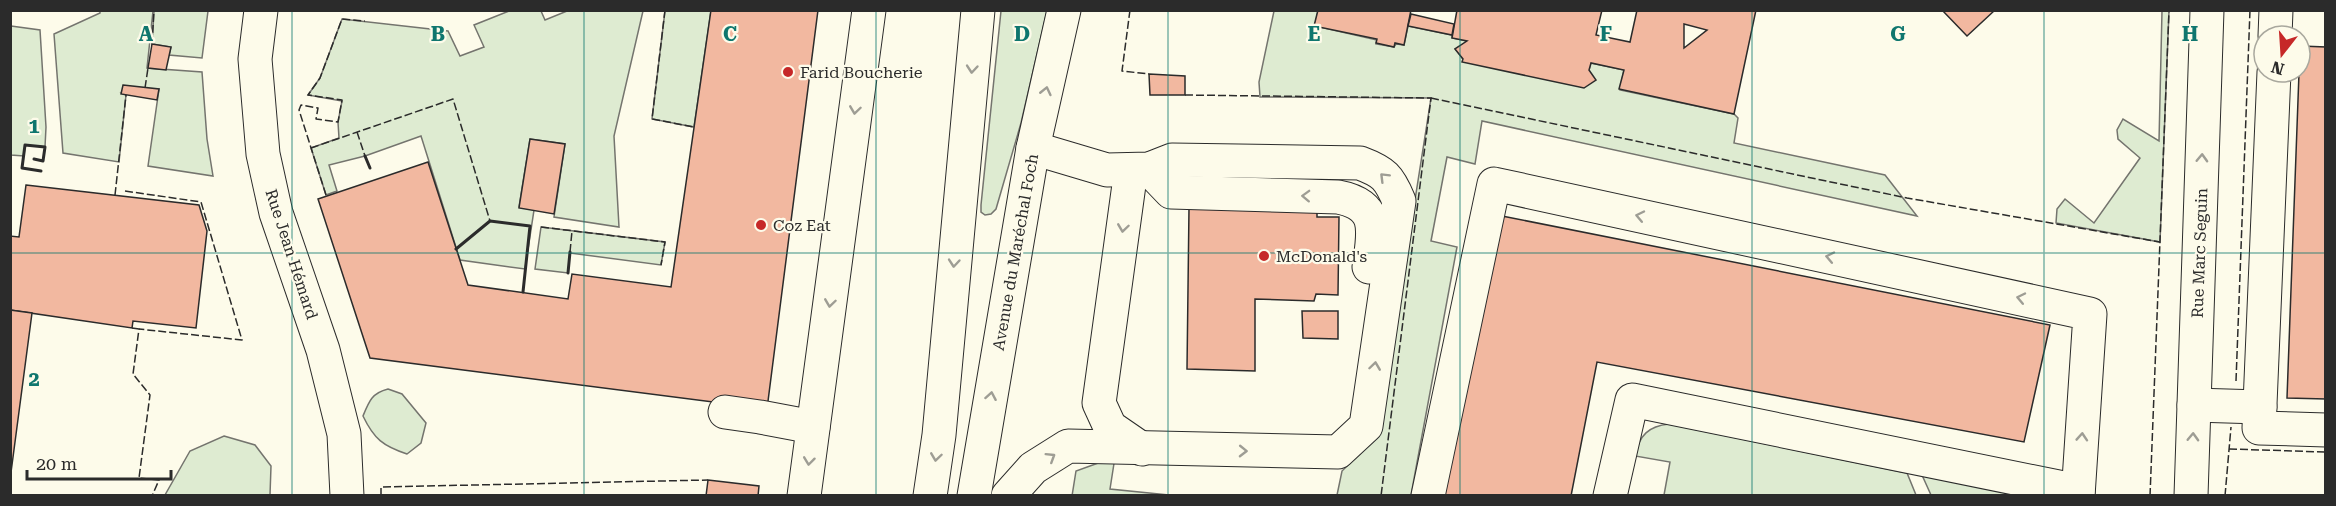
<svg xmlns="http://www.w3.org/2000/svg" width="2336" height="506" font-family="'Roboto Serif',serif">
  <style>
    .green { fill: #deebd1; stroke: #74746e; stroke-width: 1.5 }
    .building { fill: #f2b8a0; stroke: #2b2b2b; stroke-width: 1.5; fill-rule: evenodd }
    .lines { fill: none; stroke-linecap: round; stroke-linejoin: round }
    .minor-casing { stroke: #2b2b2b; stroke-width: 35 }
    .major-casing { stroke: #2b2b2b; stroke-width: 35 }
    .minor { stroke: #fdfbea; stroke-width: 33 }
    .major { stroke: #fdfbea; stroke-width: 33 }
    .fence { stroke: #2b2b2b; stroke-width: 1.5; stroke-dasharray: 8 3; stroke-linecap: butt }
    .wall { stroke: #2b2b2b; stroke-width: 3 }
    .oneway { stroke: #9e9d94 }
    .grid { fill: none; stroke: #0f766e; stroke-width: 1.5; stroke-opacity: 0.55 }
    .poi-dot { fill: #c62828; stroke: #fdfbea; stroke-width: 2 }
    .labels { text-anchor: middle; stroke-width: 4.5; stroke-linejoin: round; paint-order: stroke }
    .poi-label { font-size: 16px; fill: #2b2b2b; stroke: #fdfbea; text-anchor: start }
    .street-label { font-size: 16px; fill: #2b2b2b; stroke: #fdfbea }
    .grid-label { font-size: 20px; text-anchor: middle; font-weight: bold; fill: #0f766e; stroke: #fdfbea; stroke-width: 4.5; stroke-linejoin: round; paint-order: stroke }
  </style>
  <rect width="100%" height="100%" fill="#fdfbea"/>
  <g class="green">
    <path d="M 100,11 L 153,11 L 147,68 L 202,72 L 207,139 L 213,176 L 148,166 L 159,89 L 122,93 L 126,95 L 119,162 L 63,153 L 54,34 L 100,13 Z"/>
    <path d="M 154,11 L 208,11 L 202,58 L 169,55 L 171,47 L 152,44 Z"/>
    <path d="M 509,11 L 541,11 L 545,20 L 567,11 L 643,11 L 614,136 L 619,227 L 554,217 L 565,144 L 530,139 L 519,207 L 534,210 L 525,269 L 460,260 L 421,136 L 365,156 L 329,165 L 337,191 L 326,195 L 311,148 L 339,138 L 338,122 L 342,101 L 308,95 L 320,78 L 342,19 L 448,31 L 460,56 L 484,47 L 474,25 Z"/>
    <path d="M 665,11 L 711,11 L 694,127 L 652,119 Z"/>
    <path d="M 1001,11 L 1047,11 L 1021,123 L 996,209 L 991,214 L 985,215 L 981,212 L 981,205 Z"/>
    <path d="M 1274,11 L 1318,11 L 1315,26 L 1377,40 L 1376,44 L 1394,47 L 1396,44 L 1404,45 L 1408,26 L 1452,35 L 1452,38 L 1467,41 L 1455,49 L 1463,59 L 1589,70 L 1591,63 L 1624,70 L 1620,90 L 1734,114 L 1738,118 L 1734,143 L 1885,175 L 1917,216 L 1482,121 L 1475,164 L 1447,157 L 1431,241 L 1457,247 L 1411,495 L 1337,495 L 1342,471 L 1367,446 L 1379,429 L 1431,98 L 1260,97 L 1259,82 Z"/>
    <path d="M 2162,11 L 2169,11 L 2160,242 L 2056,223 L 2057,209 L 2065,199 L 2094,223 L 2140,158 L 2118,139 L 2117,130 L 2123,119 L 2159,141 Z"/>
    <path d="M 11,26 L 40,30 L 46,127 L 45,147 L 25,145 L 24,156 L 11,155 Z"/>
    <path d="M 541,227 L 665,242 L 661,265 L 570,253 L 568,273 L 535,269 Z"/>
    <path d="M 388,389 L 402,394 L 426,423 L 421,443 L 407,454 C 383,446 374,439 363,416 C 369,401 372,393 388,389 Z"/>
    <path d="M 1669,424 L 1907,473 L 1916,495 L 1664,495 L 1670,462 L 1635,456 C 1639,435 1649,426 1669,424 Z"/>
    <path d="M 224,436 L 255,445 L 271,466 L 270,495 L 165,495 L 190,451 Z"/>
    <path d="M 1115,457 L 1110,489 L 1169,495 L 1072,496 L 1076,471 Z"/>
    <path d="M 1922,475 L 2022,495 L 1931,495 Z"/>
  </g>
  <g class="building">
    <path d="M 711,10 L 818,10 L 767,409 L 370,358 L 318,199 L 428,162 L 468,285 L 568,299 L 572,274 L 671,287 Z"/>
    <path d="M 1318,10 L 1411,10 L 1404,45 L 1395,43 L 1394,47 L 1376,43 L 1377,39 L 1314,26 Z"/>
    <path d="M 1457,10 L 1602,10 L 1596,35 L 1630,42 L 1637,10 L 1756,10 L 1734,114 L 1619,89 L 1624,70 L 1591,63 L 1589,70 L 1596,80 L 1584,88 L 1462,62 L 1463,59 L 1455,49 L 1467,41 L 1452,38 ZM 1684,24 L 1707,30 L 1684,48 Z"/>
    <path d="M 1942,10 L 1995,10 L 1967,36 Z"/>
    <path d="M 1411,14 L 1454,24 L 1452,35 L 1408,26 Z"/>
    <path d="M 152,44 L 171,47 L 166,70 L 148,68 Z"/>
    <path d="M 2300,46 L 2326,47 L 2326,399 L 2287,398 Z"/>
    <path d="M 1149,74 L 1185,76 L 1185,95 L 1150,95 Z"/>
    <path d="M 123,85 L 159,89 L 157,100 L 121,94 Z"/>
    <path d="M 530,139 L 565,144 L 554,214 L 519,208 Z"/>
    <path d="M 26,185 L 199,205 L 207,231 L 196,328 L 133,321 L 132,328 L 10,310 L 10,236 L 19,237 Z"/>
    <path d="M 1189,208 L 1317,210 L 1317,217 L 1339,217 L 1338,295 L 1316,294 L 1314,301 L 1255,299 L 1255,371 L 1187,369 Z"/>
    <path d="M 1502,216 L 2050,325 L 2024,442 L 1597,362 L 1571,496 L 1444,496 Z"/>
    <path d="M 10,310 L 32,313 L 10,480 Z"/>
    <path d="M 1302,311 L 1338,311 L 1338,339 L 1303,338 Z"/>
    <path d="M 708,480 L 759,486 L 758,496 L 706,496 Z"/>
  </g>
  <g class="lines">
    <g class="minor-casing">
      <g id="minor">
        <path d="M 261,10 L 255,59 L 263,154 L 276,213 L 323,350 L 344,434 L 347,496"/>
        <path d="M 2275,36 L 2276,10"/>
        <path d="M 2274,72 L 2259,428 L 2326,430"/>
        <path d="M 1149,169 L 1171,192 L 1338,197 C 1381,205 1374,232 1369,267"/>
        <path d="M 1131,170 L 1099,403 L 1110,427 L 1142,449"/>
        <path d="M 2194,405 L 2260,407"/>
        <path d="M 725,412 L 760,417 L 813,427"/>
        <path d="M 804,496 L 869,10"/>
        <path d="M 1008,496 L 1033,468 L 1068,446 L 1338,452 L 1366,426 L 1399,201 C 1389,177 1384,172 1360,163 L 1172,160 L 1149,169 L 1107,170 L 1033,148"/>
        <path d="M 1428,496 L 1494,184 L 2090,314 L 2078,496"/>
        <path d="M 1610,496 L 1632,400 L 2078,491"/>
        <path d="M 2191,496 L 2207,10"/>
      </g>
    </g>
    <g class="major-casing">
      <g id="major">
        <path d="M 930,496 L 939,435 L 978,10"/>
        <path d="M 974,496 L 1033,148 L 1064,10"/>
      </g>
    </g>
    <use href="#minor" class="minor"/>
    <use href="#major" class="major"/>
    <g class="fence">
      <path d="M 665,10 L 652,119 L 694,127"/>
      <path d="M 1130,10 L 1122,71 L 1149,74"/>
      <path d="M 152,44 L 154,10"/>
      <path d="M 145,88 L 148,68"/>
      <path d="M 1185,95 L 1431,98 L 1381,496"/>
      <path d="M 1431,98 L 1907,198 L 2160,242"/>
      <path d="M 357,132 L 365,156"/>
      <path d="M 311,148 L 453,99 L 490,221"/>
      <path d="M 125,191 L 201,202 L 242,340 L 139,329"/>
      <path d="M 115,195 L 126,95"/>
      <path d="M 326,195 L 299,110 L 301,105 L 318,108 L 316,119 L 338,122 L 342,100 L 308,95 L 320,78 L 342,19 L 365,21"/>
      <path d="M 541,227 L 665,242 L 661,265"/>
      <path d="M 570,252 L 572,231"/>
      <path d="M 132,328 L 139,329 L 133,374 L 150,395 L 139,478 L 159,480 L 152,496"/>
      <path d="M 2236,381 L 2250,10"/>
      <path d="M 2229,449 L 2326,452"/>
      <path d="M 381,496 L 381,487 L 708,480"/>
      <path d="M 2150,496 L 2169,10"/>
      <path d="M 2225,496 L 2231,427"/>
    </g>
    <g class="wall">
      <path d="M 365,156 L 370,168"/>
      <path d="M 34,159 L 43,161 L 45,147 L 25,145 L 22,168 L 41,171"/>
      <path d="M 456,249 L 490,221 L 530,226 L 523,292"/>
      <path d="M 568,273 L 570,252"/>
    </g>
  </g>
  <defs><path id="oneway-chevron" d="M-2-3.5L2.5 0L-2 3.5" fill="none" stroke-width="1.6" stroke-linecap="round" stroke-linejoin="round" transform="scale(1.5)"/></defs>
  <g class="oneway">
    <use href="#oneway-chevron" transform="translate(972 69) rotate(95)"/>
    <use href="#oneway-chevron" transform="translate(1046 91) rotate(-77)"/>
    <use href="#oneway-chevron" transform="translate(855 110) rotate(98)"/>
    <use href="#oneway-chevron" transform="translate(2202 158) rotate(-88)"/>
    <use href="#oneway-chevron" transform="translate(1384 177) rotate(-135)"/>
    <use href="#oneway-chevron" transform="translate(1306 196) rotate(-178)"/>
    <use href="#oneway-chevron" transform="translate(1640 216) rotate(-168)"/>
    <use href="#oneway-chevron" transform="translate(1123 228) rotate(98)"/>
    <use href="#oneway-chevron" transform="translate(1830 257) rotate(-168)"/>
    <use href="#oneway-chevron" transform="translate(954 263) rotate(95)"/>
    <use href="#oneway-chevron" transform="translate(2021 298) rotate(-168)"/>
    <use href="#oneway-chevron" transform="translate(830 303) rotate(98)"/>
    <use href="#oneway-chevron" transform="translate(1375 366) rotate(-82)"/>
    <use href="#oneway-chevron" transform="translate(991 396) rotate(-80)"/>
    <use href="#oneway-chevron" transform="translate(2082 437) rotate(-86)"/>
    <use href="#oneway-chevron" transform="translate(2193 437) rotate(-88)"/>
    <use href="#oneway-chevron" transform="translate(1243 451) rotate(1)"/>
    <use href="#oneway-chevron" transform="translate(936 457) rotate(98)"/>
    <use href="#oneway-chevron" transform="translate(1051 457) rotate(-32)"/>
    <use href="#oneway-chevron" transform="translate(809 461) rotate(97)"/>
  </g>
  <path class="grid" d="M 292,10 L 292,496M 584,10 L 584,496M 876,10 L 876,496M 1168,10 L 1168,496M 1460,10 L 1460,496M 1752,10 L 1752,496M 2044,10 L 2044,496M 10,253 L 2326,253"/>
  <g class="poi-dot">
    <circle cx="788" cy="72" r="6"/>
    <circle cx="761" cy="225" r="6"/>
    <circle cx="1264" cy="256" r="6"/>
  </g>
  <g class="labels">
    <g class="poi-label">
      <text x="800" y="78">Farid Boucherie</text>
      <text x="773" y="231">Coz Eat</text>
      <text x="1276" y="262">McDonald's</text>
    </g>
    <g class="street-label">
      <text transform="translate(1015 252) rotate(-80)" y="6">Avenue du Maréchal Foch</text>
      <text transform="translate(2199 253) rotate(-88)" y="6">Rue Marc Seguin</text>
      <text transform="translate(292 254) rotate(72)" y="6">Rue Jean Hémard</text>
    </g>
  </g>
  <g class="grid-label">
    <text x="146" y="41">A</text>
    <text x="438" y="41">B</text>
    <text x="730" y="41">C</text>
    <text x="1022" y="41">D</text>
    <text x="1314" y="41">E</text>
    <text x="1606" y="41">F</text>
    <text x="1898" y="41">G</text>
    <text x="2190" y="41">H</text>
    <text x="34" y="133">1</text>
    <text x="34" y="386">2</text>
  </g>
  <rect width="2336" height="506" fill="none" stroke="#2b2b2b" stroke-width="24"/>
  <g transform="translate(2282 54) rotate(197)"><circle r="28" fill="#fdfbea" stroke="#a9a89e" stroke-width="1.5"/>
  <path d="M0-4.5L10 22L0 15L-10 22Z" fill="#c62828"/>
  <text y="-9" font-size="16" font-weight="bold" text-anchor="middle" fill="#2b2b2b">N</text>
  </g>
  <path d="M27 470v9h144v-9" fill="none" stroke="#2b2b2b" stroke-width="3"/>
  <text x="36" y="470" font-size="18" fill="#2b2b2b" stroke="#fdfbea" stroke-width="4.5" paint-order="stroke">20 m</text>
</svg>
